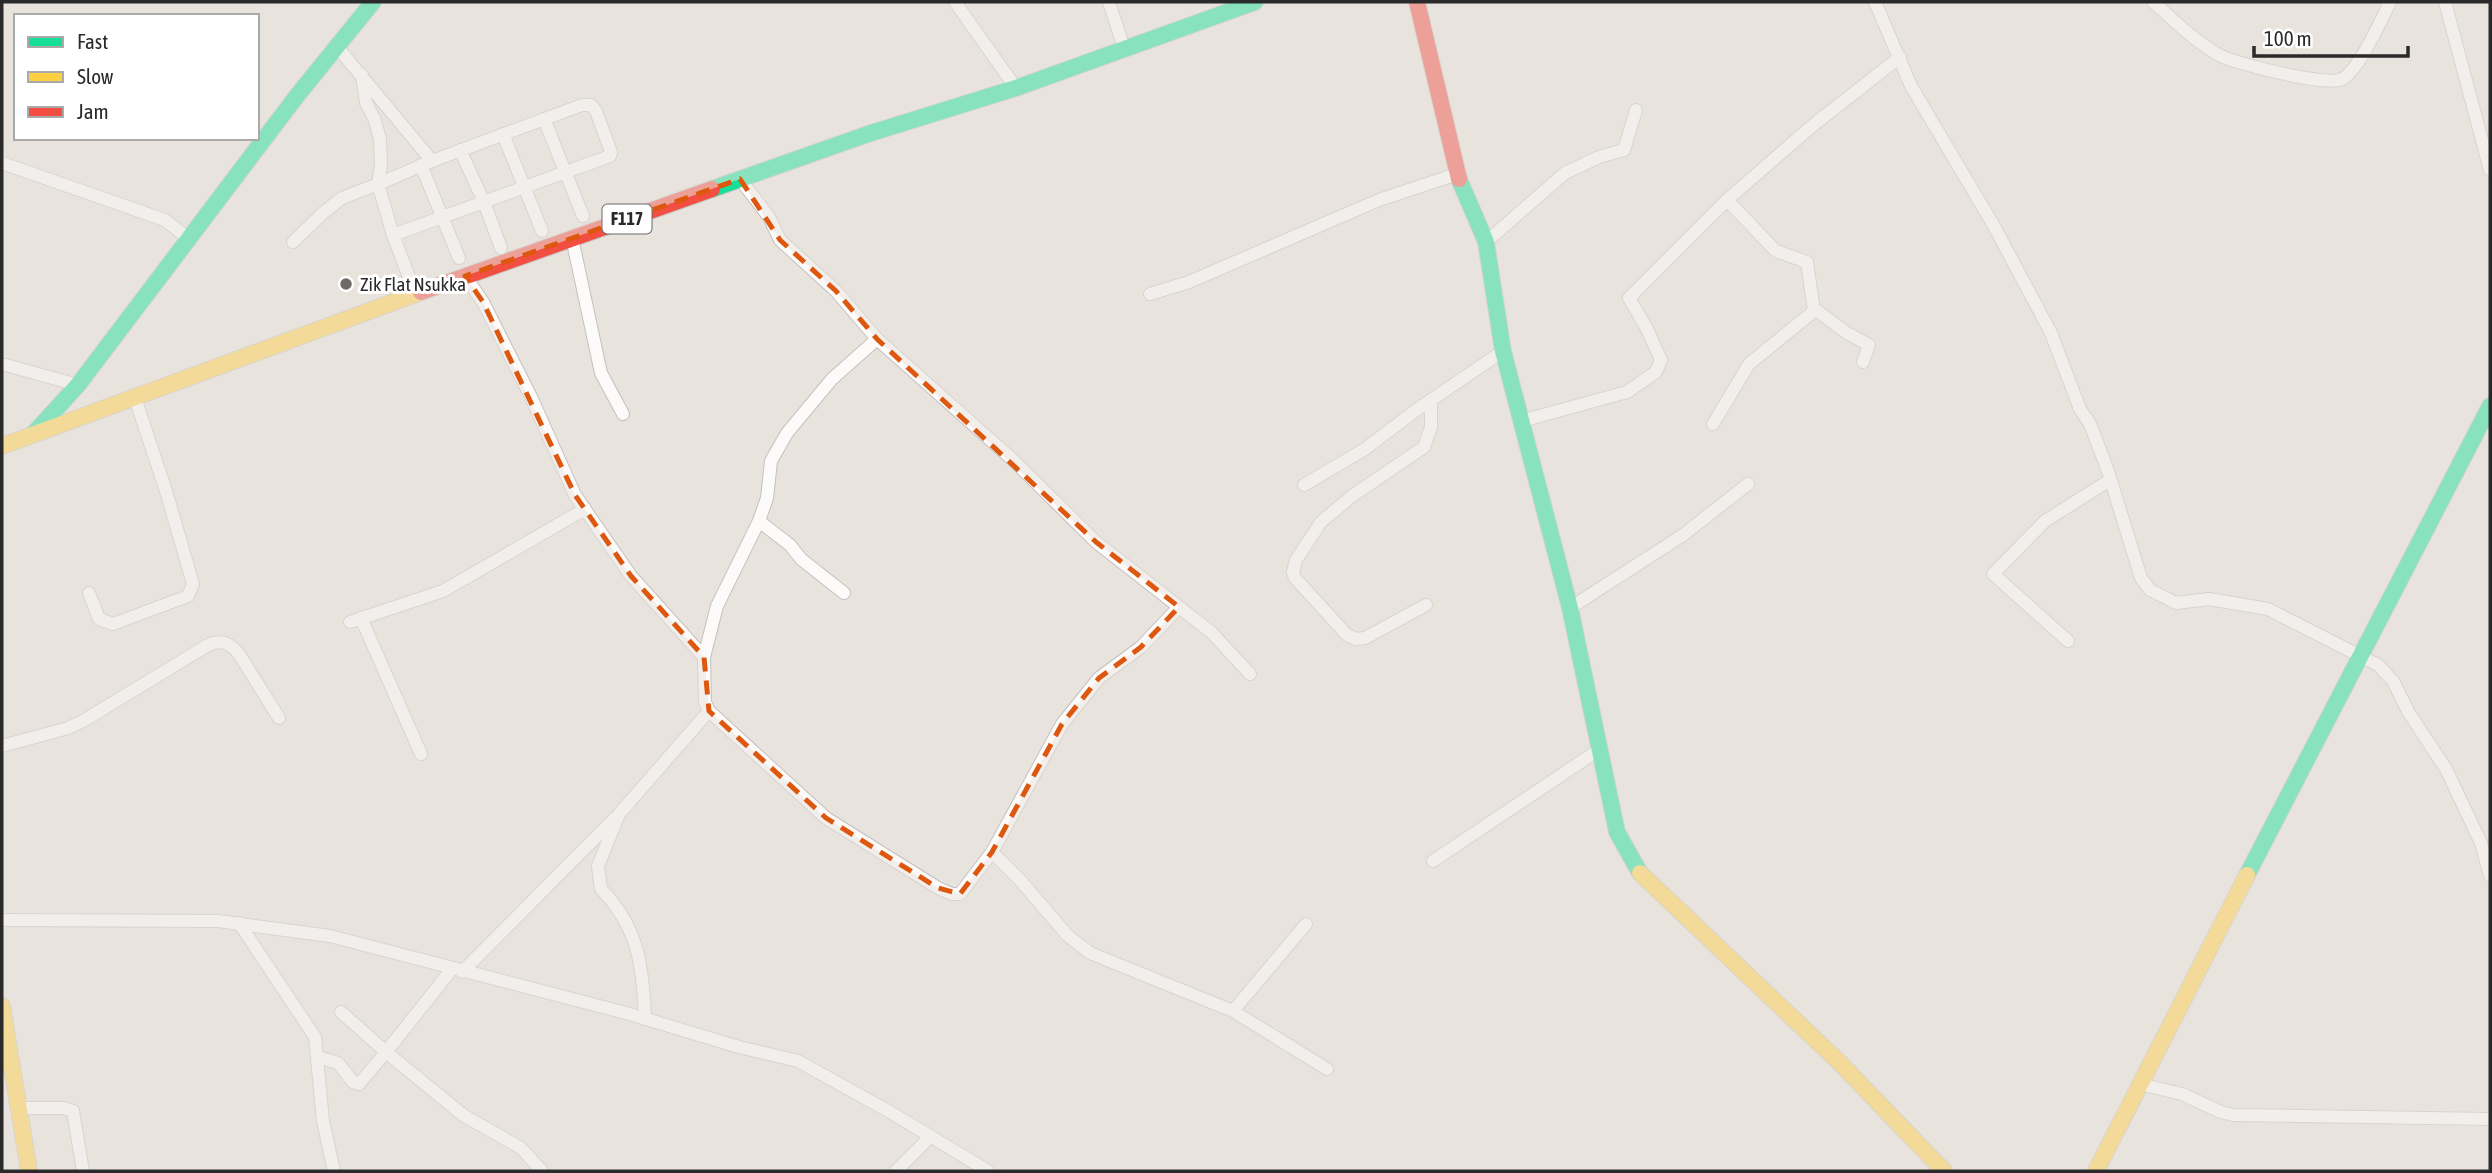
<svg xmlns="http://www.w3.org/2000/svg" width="2492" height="1173" font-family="'Asap Condensed',sans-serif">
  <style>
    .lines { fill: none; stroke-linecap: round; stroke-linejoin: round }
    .street-casing { stroke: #c2c1c0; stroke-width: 14 }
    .fast-casing { stroke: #c2c1c0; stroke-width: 18 }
    .slow-casing { stroke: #c2c1c0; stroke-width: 18 }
    .jam-casing { stroke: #c2c1c0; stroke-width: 18 }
    .street { stroke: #fcfbfa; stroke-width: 12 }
    .fast { stroke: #16e098; stroke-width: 16 }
    .slow { stroke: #ffcf43; stroke-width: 16 }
    .jam { stroke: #f24e42; stroke-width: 16 }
    .marked { fill: none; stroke: #de570e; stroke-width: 5; stroke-dasharray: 14 9; stroke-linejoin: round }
    .poi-dot { fill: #6d6b69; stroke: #fff; stroke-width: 2.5 }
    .labels { text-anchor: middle; stroke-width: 6; stroke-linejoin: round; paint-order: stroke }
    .shield { fill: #fff; stroke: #6a6a6a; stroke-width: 2 }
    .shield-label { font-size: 18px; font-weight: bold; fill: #2a2a2a }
    .poi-label { font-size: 19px; fill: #2a2a2a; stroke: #fff; text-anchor: start }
  </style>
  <rect width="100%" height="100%" fill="#e9e3de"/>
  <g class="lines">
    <g class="street-casing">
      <g id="street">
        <path d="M 955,2 L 1016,88"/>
        <path d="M 1109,2 L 1124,48"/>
        <path d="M 1875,2 L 1911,86 L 1994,226 L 2051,333 L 2080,409 L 2090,424 L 2108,471 L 2141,578 L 2150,590 L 2176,603 L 2209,599 L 2268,609 L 2378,665 L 2393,681 L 2409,713 L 2446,769 L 2481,843 L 2490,876"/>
        <path d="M 2153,2 C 2174,20 2196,43 2221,56 C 2237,64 2328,87 2342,79 C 2359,70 2381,20 2390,2"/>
        <path d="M 2445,2 L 2490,170"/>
        <path d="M 338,48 L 432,161"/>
        <path d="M 582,105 L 591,105 L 596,111 L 611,152 L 610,156 L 393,235 L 378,184 L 432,161 Z"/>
        <path d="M 544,119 L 583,216"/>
        <path d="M 503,134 L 542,231"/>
        <path d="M 460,150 L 484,202 L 501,248"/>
        <path d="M 2,163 L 165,220 L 189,239"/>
        <path d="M 421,165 L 459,258"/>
        <path d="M 740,179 L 769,217 L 780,240 L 836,291 L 877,339 L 1013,460 L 1096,542 L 1211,632 L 1250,674"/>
        <path d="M 1727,200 L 1812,126 L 1900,57"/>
        <path d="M 393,235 L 409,277"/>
        <path d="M 572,238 L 601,373 L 623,414"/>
        <path d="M 293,242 L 323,213 L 342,198 L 378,184 L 381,165 L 380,139 L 374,118 L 366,103 L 362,75"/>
        <path d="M 1486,242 L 1565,173 L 1599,157 L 1624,150 L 1636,110"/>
        <path d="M 465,276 L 483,302 L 532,399 L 575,495 L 631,576 L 704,657 L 717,606 L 759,521 L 767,498 L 771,461 L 787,433 L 832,379 L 877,339"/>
        <path d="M 1150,294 L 1189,282 L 1379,200 L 1457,174"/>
        <path d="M 1814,311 L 1816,310 L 1847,333 L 1869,345 L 1863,362"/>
        <path d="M 2,364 L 78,385"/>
        <path d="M 1521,421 L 1627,392 L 1656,372 L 1661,360 L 1647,329 L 1629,298 L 1727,200 L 1776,251 L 1807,262 L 1814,311"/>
        <path d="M 1713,424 L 1749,364 L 1814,311"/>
        <path d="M 1304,485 L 1365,449 L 1415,411 L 1503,351"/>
        <path d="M 759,521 L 790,545 L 801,559 L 844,593"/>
        <path d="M 89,593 L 99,619 L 113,624 L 188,596 L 193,584 L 166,491 L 135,398"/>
        <path d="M 1426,605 L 1365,638 L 1356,639 L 1347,635 L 1295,578 L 1293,572 L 1296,560 L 1321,522 L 1352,496 L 1424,447 L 1431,427 L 1431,400"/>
        <path d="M 1570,608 L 1683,535 L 1748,484"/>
        <path d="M 361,618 L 421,754"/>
        <path d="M 350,622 L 443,591 L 585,509"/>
        <path d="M 2068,641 L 1993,574 L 2045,521 L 2110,480"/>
        <path d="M 704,657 L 705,702 L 709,711 L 826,818 L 938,888 L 952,894 L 960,894 L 992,852 L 1062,724 L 1099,678 L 1141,647 L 1179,607"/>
        <path d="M 2,746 L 68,728 L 83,721 L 208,645 C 222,639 230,643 239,654 L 279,718"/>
        <path d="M 992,852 L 1021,881 L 1067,935 L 1090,953 L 1233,1011 L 1327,1069"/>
        <path d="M 1433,861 L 1600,749"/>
        <path d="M 2,920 L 218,921 L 330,936 L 626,1013 L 739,1047 L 798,1061 L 890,1112 L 988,1171"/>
        <path d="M 239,923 L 315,1037 L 323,1121 L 334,1171"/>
        <path d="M 452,969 L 386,1052 L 463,1115 L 521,1148 L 542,1171"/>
        <path d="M 462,972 L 615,818"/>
        <path d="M 1233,1011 L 1306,924"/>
        <path d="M 645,1019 C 643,967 639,928 601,889 L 598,866 L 619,814 L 709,711"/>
        <path d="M 318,1057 L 338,1063 L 353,1082 L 359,1084 L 386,1052 L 341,1012"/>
        <path d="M 2139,1084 L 2182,1094 L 2221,1112 L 2233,1115 L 2490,1119"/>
        <path d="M 20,1108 L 64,1108 L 73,1111 L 83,1171"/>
        <path d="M 896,1171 L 930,1137"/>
      </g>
    </g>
    <g class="fast-casing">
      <g id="fast">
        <path d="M 1459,179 L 1486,242 L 1503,351 L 1570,608 L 1617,832 L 1640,873"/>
        <path d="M 712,189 L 868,134 L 1016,88 L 1255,2"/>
        <path d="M 34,433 L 78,385 L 296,97 L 373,2"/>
        <path d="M 2247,875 L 2490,406"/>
      </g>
    </g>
    <g class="slow-casing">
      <g id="slow">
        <path d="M 2,446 L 421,292"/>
        <path d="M 1640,873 L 1839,1062 L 1944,1171"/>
        <path d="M 2,1006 L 29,1171"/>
        <path d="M 2096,1171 L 2247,875"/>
      </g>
    </g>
    <g class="jam-casing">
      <g id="jam">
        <path d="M 1417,2 L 1459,179"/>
        <path d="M 421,292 L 712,189"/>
      </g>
    </g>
    <use href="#street" class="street"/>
    <use href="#fast" class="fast"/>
    <use href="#slow" class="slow"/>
    <use href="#jam" class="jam"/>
  </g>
  <path d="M0 0H2492V1173H0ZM 740,179 L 780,240 L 836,291 L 877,339 L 1096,542 L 1179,607 L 1141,647 L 1099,678 L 1062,724 L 992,852 L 960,894 L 938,888 L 826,818 L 709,711 L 704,657 L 631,576 L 575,495 L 483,302 L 465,276 Z" fill="#e9e3de" fill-opacity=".55" fill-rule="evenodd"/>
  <path class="marked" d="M 740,179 L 780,240 L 836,291 L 877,339 L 1096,542 L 1179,607 L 1141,647 L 1099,678 L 1062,724 L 992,852 L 960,894 L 938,888 L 826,818 L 709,711 L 704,657 L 631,576 L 575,495 L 483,302 L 465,276 Z"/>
  <circle class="poi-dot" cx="346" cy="284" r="7"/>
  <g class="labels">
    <rect class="shield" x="602.5" y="204.5" width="49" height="29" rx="5"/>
    <g class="shield-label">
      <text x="627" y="225">F117</text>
    </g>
    <g class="poi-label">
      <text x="360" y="291">Zik Flat Nsukka</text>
    </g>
  </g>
  <rect width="2492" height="1173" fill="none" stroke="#2a2a2a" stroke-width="7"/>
  <rect x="14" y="14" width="245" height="126" fill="#ffffff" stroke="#aaaaaa" stroke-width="2"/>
  <rect x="28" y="37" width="35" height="10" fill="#16e098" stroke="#aaaaaa" stroke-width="2"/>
  <text x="77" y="49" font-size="21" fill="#2a2a2a">Fast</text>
  <rect x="28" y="72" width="35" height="10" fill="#ffcf43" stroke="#aaaaaa" stroke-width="2"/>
  <text x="77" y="84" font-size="21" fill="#2a2a2a">Slow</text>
  <rect x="28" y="107" width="35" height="10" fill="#f24e42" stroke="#aaaaaa" stroke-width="2"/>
  <text x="77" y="119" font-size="21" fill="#2a2a2a">Jam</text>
  <path d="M2254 46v10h154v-10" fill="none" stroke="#2a2a2a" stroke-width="3.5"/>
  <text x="2264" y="46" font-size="21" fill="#2a2a2a" stroke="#ffffff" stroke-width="5" paint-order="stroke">100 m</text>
</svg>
